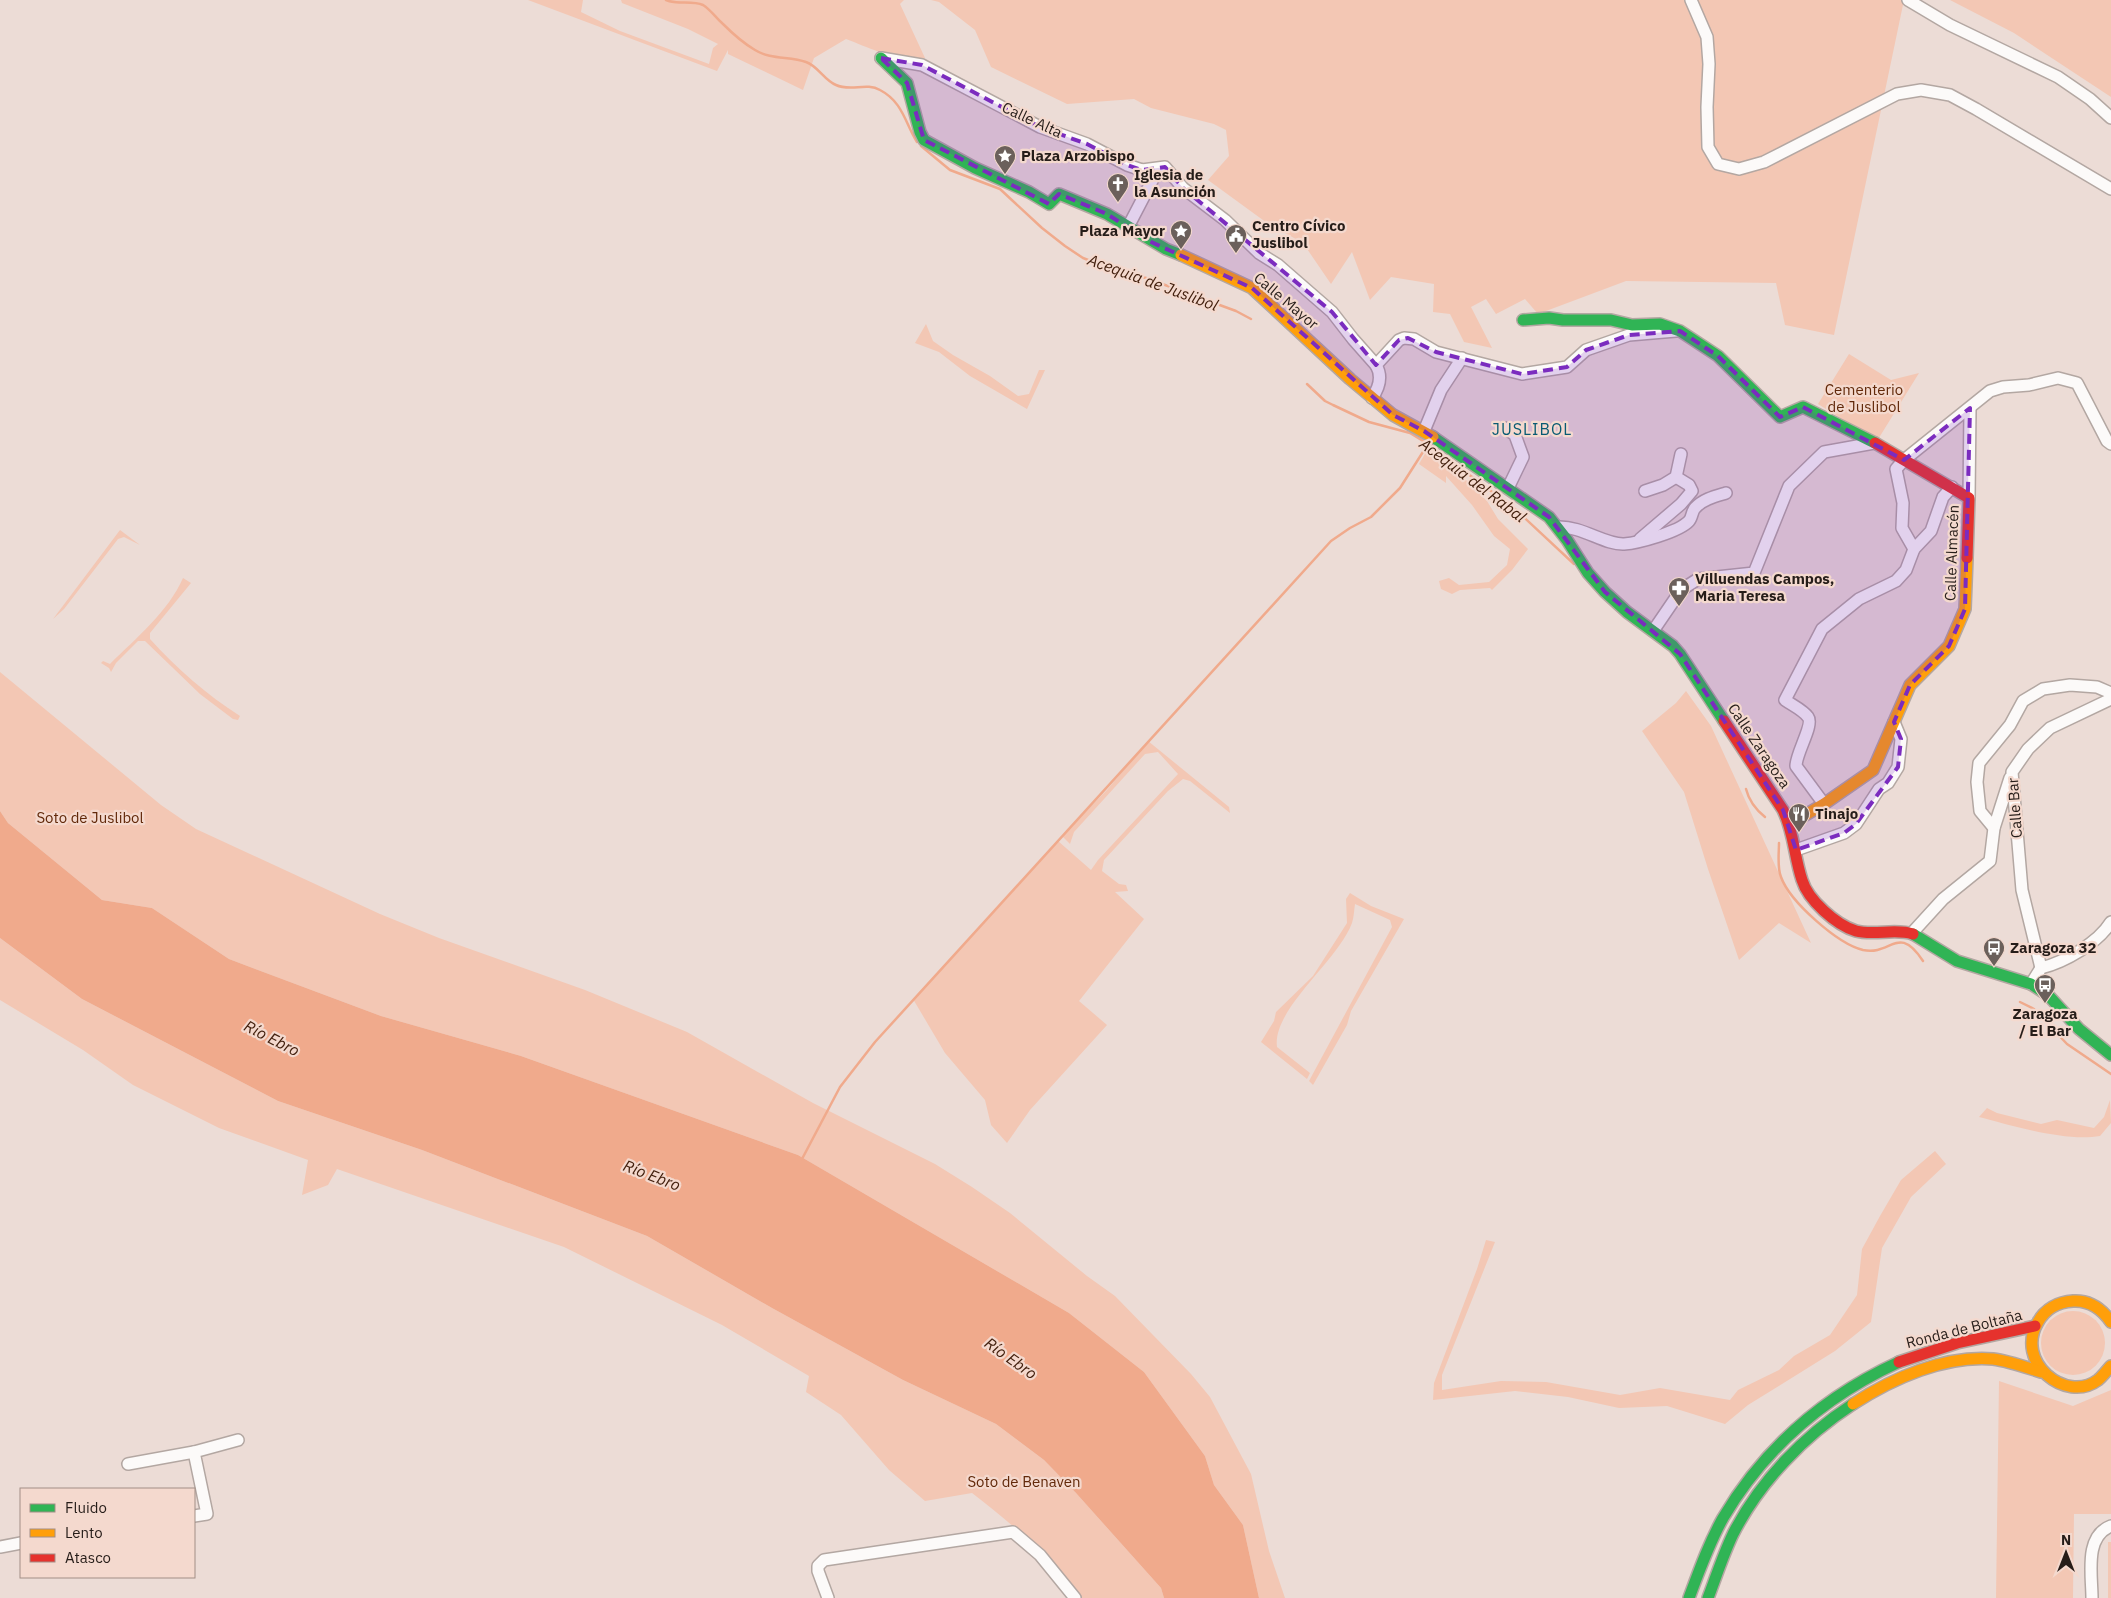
<svg xmlns="http://www.w3.org/2000/svg" width="2111" height="1598" font-family="'IBM Plex Sans',sans-serif">
  <style>
    .green { fill: #f3c7b4 }
    .water { fill: #f0aa8c }
    .lines { fill: none; stroke-linecap: round; stroke-linejoin: round }
    .stream { stroke: #f0aa8c; stroke-width: 2.5 }
    .street-casing { stroke: #b3a7a2; stroke-width: 14 }
    .fast-casing { stroke: #b3a7a2; stroke-width: 14 }
    .slow-casing { stroke: #b3a7a2; stroke-width: 14 }
    .jam-casing { stroke: #b3a7a2; stroke-width: 14 }
    .street { stroke: #fcfaf9; stroke-width: 11 }
    .fast { stroke: #30b455; stroke-width: 11 }
    .slow { stroke: #ff9f0a; stroke-width: 11 }
    .jam { stroke: #e5322d; stroke-width: 11 }
    .marked { fill: #7b2cbf; fill-opacity: 0.2; stroke: #7b2cbf; stroke-width: 4; stroke-dasharray: 10 6; stroke-linejoin: round }
    .labels { text-anchor: middle; stroke-width: 4.5; stroke-linejoin: round; paint-order: stroke }
    .street-label { font-size: 15px; fill: #261d19; stroke: #f4d9ce }
    .poi-label { font-size: 15px; font-weight: bold; fill: #261d19; stroke: #f4d9ce; text-anchor: start }
    .park-label { font-size: 15px; fill: #62290a; stroke: #f4d9ce }
    .water-label { font-size: 16px; font-style: italic; fill: #43200e; stroke: #f4d9ce }
    .neighbourhood-label { font-size: 16px; letter-spacing: 1px; fill: #095b73; stroke: #f4d9ce }
  </style>
  <rect width="100%" height="100%" fill="#ecdcd6"/>
  <g class="green">
    <path d="M 528,0 L 583,0 L 581,12 L 620,31 L 709,64 L 713,48 L 718,44 L 688,29 L 622,3 L 621,0 L 904,0 L 900,4 L 925,58 C 899,63 870,48 846,39 L 814,58 L 803,90 L 728,54 L 728,50 L 717,71 Z"/>
    <path d="M 931,0 L 1904,0 L 1834,335 L 1785,325 L 1776,283 L 1626,281 L 1538,314 L 1525,299 L 1496,314 L 1486,299 L 1471,307 L 1492,348 L 1464,342 L 1450,314 L 1433,312 L 1434,284 L 1391,277 L 1370,300 L 1352,252 L 1331,284 L 1303,243 L 1267,223 L 1208,180 L 1229,156 L 1226,130 L 1214,124 L 1151,108 L 1134,99 L 1067,104 L 991,67 L 975,30 L 939,2 Z"/>
    <path d="M 1950,0 L 2111,0 L 2111,97 L 2014,33 Z"/>
    <path d="M 926,324 L 933,341 L 953,355 L 990,376 L 1018,396 L 1029,394 L 1039,370 L 1045,370 L 1027,409 L 970,376 L 939,352 L 915,343 Z"/>
    <path d="M 1849,354 L 1891,380 L 1919,373 L 1877,441 L 1818,404 Z"/>
    <path d="M 1426,452 L 1455,469 L 1487,501 L 1498,519 L 1528,549 L 1512,570 L 1492,590 L 1490,588 L 1460,590 L 1452,594 L 1441,589 L 1439,581 L 1449,578 L 1459,585 L 1489,582 L 1507,565 L 1510,549 L 1494,536 L 1472,505 L 1446,476 L 1446,483 L 1419,464 Z"/>
    <path d="M 120,530 L 140,545 L 124,537 L 118,539 L 64,609 L 53,619 Z"/>
    <path d="M 183,578 L 191,583 L 150,633 L 150,639 C 176,668 207,695 240,716 L 238,720 L 233,719 L 200,694 L 145,641 L 138,641 L 116,663 L 111,672 L 109,668 L 101,663 L 103,661 L 110,664 C 136,638 168,612 183,578 Z"/>
    <path d="M 0,672 L 161,805 L 196,829 L 380,914 L 439,938 L 585,990 L 687,1032 L 813,1103 L 935,1164 L 972,1187 L 1010,1213 L 1087,1276 L 1115,1296 L 1191,1374 L 1210,1397 L 1251,1474 L 1269,1551 L 1285,1598 L 1259,1598 L 1243,1525 L 1214,1485 L 1205,1456 L 1144,1372 L 1069,1313 L 798,1155 L 521,1056 L 381,1016 L 229,959 L 152,908 L 102,900 L 8,823 L 0,811 Z"/>
    <path d="M 1686,691 L 1711,726 L 1811,943 L 1779,923 L 1739,960 L 1708,869 L 1684,792 L 1642,731 L 1676,703 Z"/>
    <path d="M 1148,741 L 1229,807 L 1230,813 L 1190,781 L 1183,779 L 1168,791 L 1104,860 L 1102,871 L 1119,884 L 1126,885 L 1128,891 L 1115,892 L 1144,919 L 1079,1001 L 1107,1025 L 1030,1110 L 1007,1143 L 991,1125 L 985,1100 L 945,1053 L 913,999 L 1058,841 L 1091,870 L 1098,860 L 1178,774 L 1158,752 L 1145,754 L 1074,832 L 1070,844 L 1062,836 L 1107,790 Z"/>
    <path d="M 1350,893 L 1371,906 L 1404,919 L 1351,1011 L 1347,1025 L 1313,1085 L 1309,1081 L 1392,927 L 1390,920 L 1355,904 C 1354,910 1354,917 1352,923 C 1338,961 1272,1009 1277,1047 L 1310,1073 L 1307,1079 L 1261,1042 L 1274,1021 L 1276,1012 L 1313,976 L 1347,923 L 1346,899 Z"/>
    <path d="M 0,938 L 82,999 L 278,1101 L 422,1150 L 647,1236 L 772,1308 L 903,1380 L 996,1424 L 1044,1460 L 1076,1493 L 1161,1588 L 1164,1598 L 1076,1598 C 1048,1553 1013,1525 972,1493 L 925,1501 L 889,1470 L 841,1415 L 806,1392 L 809,1376 L 722,1325 L 564,1247 L 337,1169 L 328,1185 L 302,1195 L 308,1160 L 219,1128 L 133,1085 L 83,1050 L 0,1000 Z"/>
    <path d="M 2110,1100 L 2111,1123 L 2100,1136 C 2066,1142 2013,1126 1979,1117 L 1987,1108 L 1997,1113 L 2041,1124 L 2057,1120 L 2094,1128 L 2104,1117 Z"/>
    <path d="M 1935,1151 L 1946,1164 L 1911,1197 L 1882,1248 L 1871,1322 L 1835,1351 L 1748,1405 L 1725,1424 L 1667,1406 L 1619,1408 L 1568,1397 L 1515,1391 L 1433,1400 L 1434,1383 L 1477,1269 L 1486,1240 L 1495,1242 L 1442,1375 L 1442,1390 L 1501,1381 L 1546,1382 L 1620,1395 L 1660,1388 L 1730,1400 L 1738,1390 L 1779,1370 L 1794,1356 L 1830,1335 L 1857,1295 L 1862,1249 L 1880,1216 L 1901,1180 Z"/>
    <circle cx="2073" cy="1343" r="32"/>
    <path d="M 1999,1381 L 2073,1406 L 2111,1390 L 2111,1514 L 2074,1514 L 2073,1598 L 1996,1598 Z"/>
    <rect x="2108" y="1542" width="3" height="56"/>
  </g>
  <path class="water" d="M 0,811 L 8,823 L 102,900 L 152,908 L 229,959 L 381,1016 L 521,1056 L 798,1155 L 1069,1313 L 1144,1372 L 1205,1456 L 1214,1485 L 1243,1525 L 1259,1598 L 1164,1598 L 1161,1588 L 1076,1493 L 1044,1460 L 996,1424 L 903,1380 L 772,1308 L 647,1236 L 422,1150 L 278,1101 L 82,999 L 0,938 Z"/>
  <g class="lines">
    <g class="stream">
      <path d="M 666,0 C 678,5 692,0 703,5 C 711,10 716,18 723,24 C 732,33 743,43 755,50 C 771,60 790,56 806,62 C 818,66 824,80 836,85 C 851,92 866,82 880,90 C 903,102 905,123 917,142"/>
      <path d="M 921,146 L 950,170 L 1000,189 L 1042,228 L 1065,246 L 1083,258 L 1101,265 L 1146,278 L 1236,311 L 1251,319"/>
      <path d="M 1307,384 L 1325,401 L 1333,405 L 1369,422 L 1410,433 L 1428,444 L 1515,509 L 1574,564"/>
      <path d="M 1746,789 C 1749,801 1755,809 1765,817"/>
      <path d="M 1779,843 C 1779,853 1777,868 1781,877 C 1790,902 1838,944 1863,950 C 1892,956 1898,923 1923,961"/>
      <path d="M 2020,1002 L 2034,1009 L 2067,1044 L 2111,1074"/>
      <path d="M 802,1159 L 840,1087 L 875,1042 L 1331,541 L 1350,528 L 1371,517 L 1400,488 L 1428,444"/>
    </g>
    <g class="street-casing">
      <g id="street">
        <path d="M 1691,0 L 1707,37 L 1709,64 L 1707,107 L 1708,147 L 1718,164 L 1739,169 L 1764,162 L 1897,94 L 1921,90 L 1950,95 L 1976,109 L 2111,189"/>
        <path d="M 1908,0 L 1950,25 L 2058,77 L 2090,99 L 2111,118"/>
        <path d="M 881,58 L 922,65 L 1040,127 L 1087,144 L 1127,165 L 1142,170 L 1165,167 L 1183,188 L 1225,220 L 1259,253 L 1278,265 L 1332,312 L 1353,339 L 1376,365"/>
        <path d="M 1128,227 L 1153,179 L 1142,170"/>
        <path d="M 1372,398 C 1379,388 1383,377 1376,365 L 1399,340 L 1404,338 L 1414,339 L 1436,352 L 1522,374 L 1567,367 L 1586,350 L 1629,335 L 1676,331"/>
        <path d="M 1505,428 L 1515,435 L 1523,457 L 1508,488"/>
        <path d="M 1424,431 L 1441,390 L 1462,358"/>
        <path d="M 1645,491 L 1663,485 L 1676,477 L 1681,454"/>
        <path d="M 1969,498 L 1970,408"/>
        <path d="M 1558,527 C 1582,526 1605,545 1624,544 C 1638,543 1679,532 1689,521 C 1692,518 1692,511 1695,508 C 1703,499 1716,496 1726,493"/>
        <path d="M 1640,539 L 1681,504 L 1692,491 L 1689,485 L 1676,477"/>
        <path d="M 1914,549 L 1902,528 L 1903,503 L 1896,469 L 1904,460 L 1990,391 L 2003,387 L 2029,385 L 2058,378 L 2077,383 L 2107,441 L 2111,444"/>
        <path d="M 1653,631 L 1681,590 L 1698,579 L 1754,573 L 1789,486 L 1824,452 L 1874,443"/>
        <path d="M 1824,804 L 1796,766 C 1796,753 1814,725 1808,717 C 1803,710 1792,705 1785,700 L 1822,629 L 1859,599 L 1896,581 L 1906,570 L 1914,549 L 1931,531 L 1943,497 L 1952,487"/>
        <path d="M 1994,828 L 1980,811 L 1977,782 L 1979,763 L 2010,725 L 2023,701 L 2043,689 L 2070,685 L 2097,687 L 2111,693"/>
        <path d="M 1796,850 L 1844,833 L 1856,824 L 1879,789 L 1888,783 L 1898,767 L 1901,739 L 1894,722"/>
        <path d="M 1912,933 L 1943,899 L 1990,861 L 1994,828 L 2010,778"/>
        <path d="M 2041,968 L 2022,890 L 2012,772 L 2028,749 L 2050,728 L 2111,699"/>
        <path d="M 2031,984 L 2041,968 C 2065,962 2098,943 2111,922"/>
        <path d="M 128,1464 L 194,1452"/>
        <path d="M 194,1516 L 207,1514 L 194,1452 L 238,1440"/>
        <path d="M 0,1547 L 21,1543"/>
        <path d="M 828,1598 L 818,1571 L 818,1566 L 824,1560 L 1013,1532 L 1040,1555 L 1075,1598"/>
        <path d="M 2092,1598 C 2092,1575 2084,1536 2111,1526"/>
      </g>
    </g>
    <g class="fast-casing">
      <g id="fast">
        <path d="M 881,58 L 907,83 L 920,132 L 924,140 L 975,168 L 1029,192 L 1049,204 L 1059,194 L 1107,214 L 1166,249 L 1181,255"/>
        <path d="M 1523,320 L 1549,318 L 1563,320 L 1611,320 L 1632,325 L 1660,324 L 1680,331 L 1718,356 L 1780,417 L 1803,407 L 1875,443"/>
        <path d="M 1433,437 L 1549,517 L 1567,540 L 1588,573 L 1605,592 L 1627,612 L 1673,646 L 1680,654 L 1724,721"/>
        <path d="M 1913,934 L 1957,961 L 2031,984 L 2048,995 L 2079,1029 L 2111,1055"/>
        <path d="M 1689,1598 C 1699,1571 1709,1543 1723,1518 C 1765,1447 1825,1396 1899,1362"/>
        <path d="M 1708,1598 C 1716,1577 1723,1555 1733,1534 C 1760,1481 1804,1436 1853,1404"/>
      </g>
    </g>
    <g class="slow-casing">
      <g id="slow">
        <path d="M 1181,255 L 1252,288 L 1350,379 L 1393,415 L 1433,437"/>
        <path d="M 1790,824 L 1824,804 L 1873,770 L 1910,685 L 1949,646 L 1965,609 L 1967,558"/>
        <path d="M 2111,1322 C 2102,1309 2089,1300 2073,1301 C 2058,1302 2045,1309 2038,1322 C 2014,1362 2066,1404 2098,1380 C 2103,1376 2107,1370 2111,1366"/>
        <path d="M 1853,1404 C 1893,1378 1945,1355 1993,1359 C 2009,1361 2025,1367 2041,1372"/>
      </g>
    </g>
    <g class="jam-casing">
      <g id="jam">
        <path d="M 1875,443 L 1969,498 L 1967,558"/>
        <path d="M 1724,721 L 1783,810 C 1794,832 1794,856 1802,880 C 1808,900 1836,925 1856,931 C 1874,936 1895,928 1913,934"/>
        <path d="M 1899,1362 L 1957,1343 L 2035,1326"/>
      </g>
    </g>
    <use href="#street" class="street"/>
    <use href="#fast" class="fast"/>
    <use href="#slow" class="slow"/>
    <use href="#jam" class="jam"/>
  </g>
  <path class="marked" d="M 881,58 L 922,65 L 1040,127 L 1087,144 L 1127,165 L 1142,170 L 1165,167 L 1183,188 L 1332,312 L 1376,365 L 1399,340 L 1408,338 L 1436,352 L 1522,374 L 1567,367 L 1586,350 L 1629,335 L 1680,331 L 1718,356 L 1780,417 L 1803,407 L 1904,460 L 1970,408 L 1965,609 L 1949,646 L 1910,685 L 1894,722 L 1901,739 L 1898,767 L 1856,824 L 1844,833 L 1796,850 L 1783,810 L 1680,654 L 1605,592 L 1549,517 L 1424,431 L 1393,415 L 1252,288 L 1149,241 L 1107,214 L 1059,194 L 1049,204 L 924,140 L 907,83 Z"/>
  <defs>
    <g id="sight-pin" transform="scale(1.125)"><path d="M0 17L-7.5 6A9.5 9.5 0 1 1 7.5 6Z" fill="#6b605b" stroke="#f4d9ce"/><path d="M0-6L1.8-2.2L6-1.7L2.9 1.2L3.7 5.4L0 3.3L-3.7 5.4L-2.9 1.2L-6-1.7L-1.8-2.2Z" fill="#fff"/></g>
    <g id="church-pin" transform="scale(1.125)"><path d="M0 17L-7.5 6A9.5 9.5 0 1 1 7.5 6Z" fill="#6b605b" stroke="#f4d9ce"/><path d="M-1.2-6h2.4v3.5h3.3v2.4h-3.3V6h-2.4V-.1h-3.3v-2.4h3.3Z" fill="#fff"/></g>
    <g id="civic-pin" transform="scale(1.125)"><path d="M0 17L-7.5 6A9.5 9.5 0 1 1 7.5 6Z" fill="#6b605b" stroke="#f4d9ce"/><path d="M-.6-6.5H3V-4.5H.6V-3L4-1V1h2V6H-6V1h2V-1L-.6-3ZM-1.2 2.5V6h2.4V2.5Z" fill="#fff"/></g>
    <g id="pharmacy-pin" transform="scale(1.125)"><path d="M0 17L-7.5 6A9.5 9.5 0 1 1 7.5 6Z" fill="#6b605b" stroke="#f4d9ce"/><path d="M-2-6h4v4h4v4h-4v4h-4v-4h-4v-4h4Z" fill="#fff"/></g>
    <g id="restaurant-pin" transform="scale(1.125)"><path d="M0 17L-7.5 6A9.5 9.5 0 1 1 7.5 6Z" fill="#6b605b" stroke="#f4d9ce"/><path d="M-5-6h1v4h1v-4h1v4h1v-4h1v5L-1.5 .5V6h-2V.5L-5-1ZM5-6V6H3V1.5H1.5Q1.5-4 5-6Z" fill="#fff"/></g>
    <g id="bus-pin" transform="scale(1.125)"><path d="M0 17L-7.5 6A9.5 9.5 0 1 1 7.5 6Z" fill="#6b605b" stroke="#f4d9ce"/><path d="M-5-6H5V4H4V6H2V4H-2V6H-4V4H-5ZM-3.5-4V0h7V-4ZM-3.5 1.2v1.5H-2V1.2ZM2 1.2v1.5H3.5V1.2Z" fill="#fff"/></g>
  </defs>
  <g fill-rule="evenodd">
    <use href="#sight-pin" x="1005" y="156"/>
    <use href="#church-pin" x="1118" y="184"/>
    <use href="#sight-pin" x="1181" y="231"/>
    <use href="#civic-pin" x="1236" y="235"/>
    <use href="#pharmacy-pin" x="1679" y="588"/>
    <use href="#restaurant-pin" x="1799" y="814"/>
    <use href="#bus-pin" x="1994" y="948"/>
    <use href="#bus-pin" x="2045" y="985"/>
  </g>
  <g class="labels">
    <g class="street-label">
      <text transform="translate(1032 120) rotate(25)" y="5">Calle Alta</text>
      <text transform="translate(1286 301) rotate(40)" y="5">Calle Mayor</text>
      <text transform="translate(1952 553) rotate(-88)" y="5">Calle Almacén</text>
      <text transform="translate(1759 746) rotate(56)" y="5">Calle Zaragoza</text>
      <text transform="translate(2015 808) rotate(-94)" y="5">Calle Bar</text>
      <text transform="translate(1964 1329) rotate(-14)" y="5">Ronda de Boltaña</text>
    </g>
    <g class="poi-label">
      <text x="1021" y="161">Plaza Arzobispo</text>
      <text x="1134" y="180">Iglesia de<tspan x="1134" dy="17">la Asunción</tspan></text>
      <text x="1252" y="231">Centro Cívico<tspan x="1252" dy="17">Juslibol</tspan></text>
      <text x="1165" y="236" text-anchor="end">Plaza Mayor</text>
      <text x="1695" y="584">Villuendas Campos,<tspan x="1695" dy="17">Maria Teresa</tspan></text>
      <text x="1815" y="819">Tinajo</text>
      <text x="2010" y="953">Zaragoza 32</text>
      <text x="2045" y="1019" text-anchor="middle">Zaragoza<tspan x="2045" dy="17">/ El Bar</tspan></text>
    </g>
    <g class="park-label">
      <text x="1864" y="395">Cementerio<tspan x="1864" dy="17">de Juslibol</tspan></text>
      <text x="90" y="823">Soto de Juslibol</text>
      <text x="1024" y="1487">Soto de Benaven</text>
    </g>
    <g class="water-label">
      <text transform="translate(1153 282) rotate(20)" y="6">Acequia de Juslibol</text>
      <text transform="translate(1473 480) rotate(37)" y="6">Acequia del Rabal</text>
      <text transform="translate(272 1038) rotate(27)" y="6">Río Ebro</text>
      <text transform="translate(652 1175) rotate(21)" y="6">Río Ebro</text>
      <text transform="translate(1011 1358) rotate(35)" y="6">Río Ebro</text>
    </g>
    <g class="neighbourhood-label">
      <text x="1532" y="435">JUSLIBOL</text>
    </g>
  </g>
  <rect x="20" y="1488" width="175" height="90" fill="#f4d9ce" stroke="#a28e86"/>
  <rect x="30" y="1504" width="25" height="8" fill="#30b455" stroke="#a28e86"/>
  <text x="65" y="1513" font-size="15" fill="#261d19">Fluido</text>
  <rect x="30" y="1529" width="25" height="8" fill="#ff9f0a" stroke="#a28e86"/>
  <text x="65" y="1538" font-size="15" fill="#261d19">Lento</text>
  <rect x="30" y="1554" width="25" height="8" fill="#e5322d" stroke="#a28e86"/>
  <text x="65" y="1563" font-size="15" fill="#261d19">Atasco</text>
  <g transform="translate(2066 1553)" stroke="#f4d9ce" stroke-width="4" paint-order="stroke">
  <path d="M0-4L9 19L0 12L-9 19Z" fill="#261d19"/>
  <text y="-8" font-size="14" font-weight="bold" text-anchor="middle" fill="#261d19">N</text>
  </g>
</svg>
